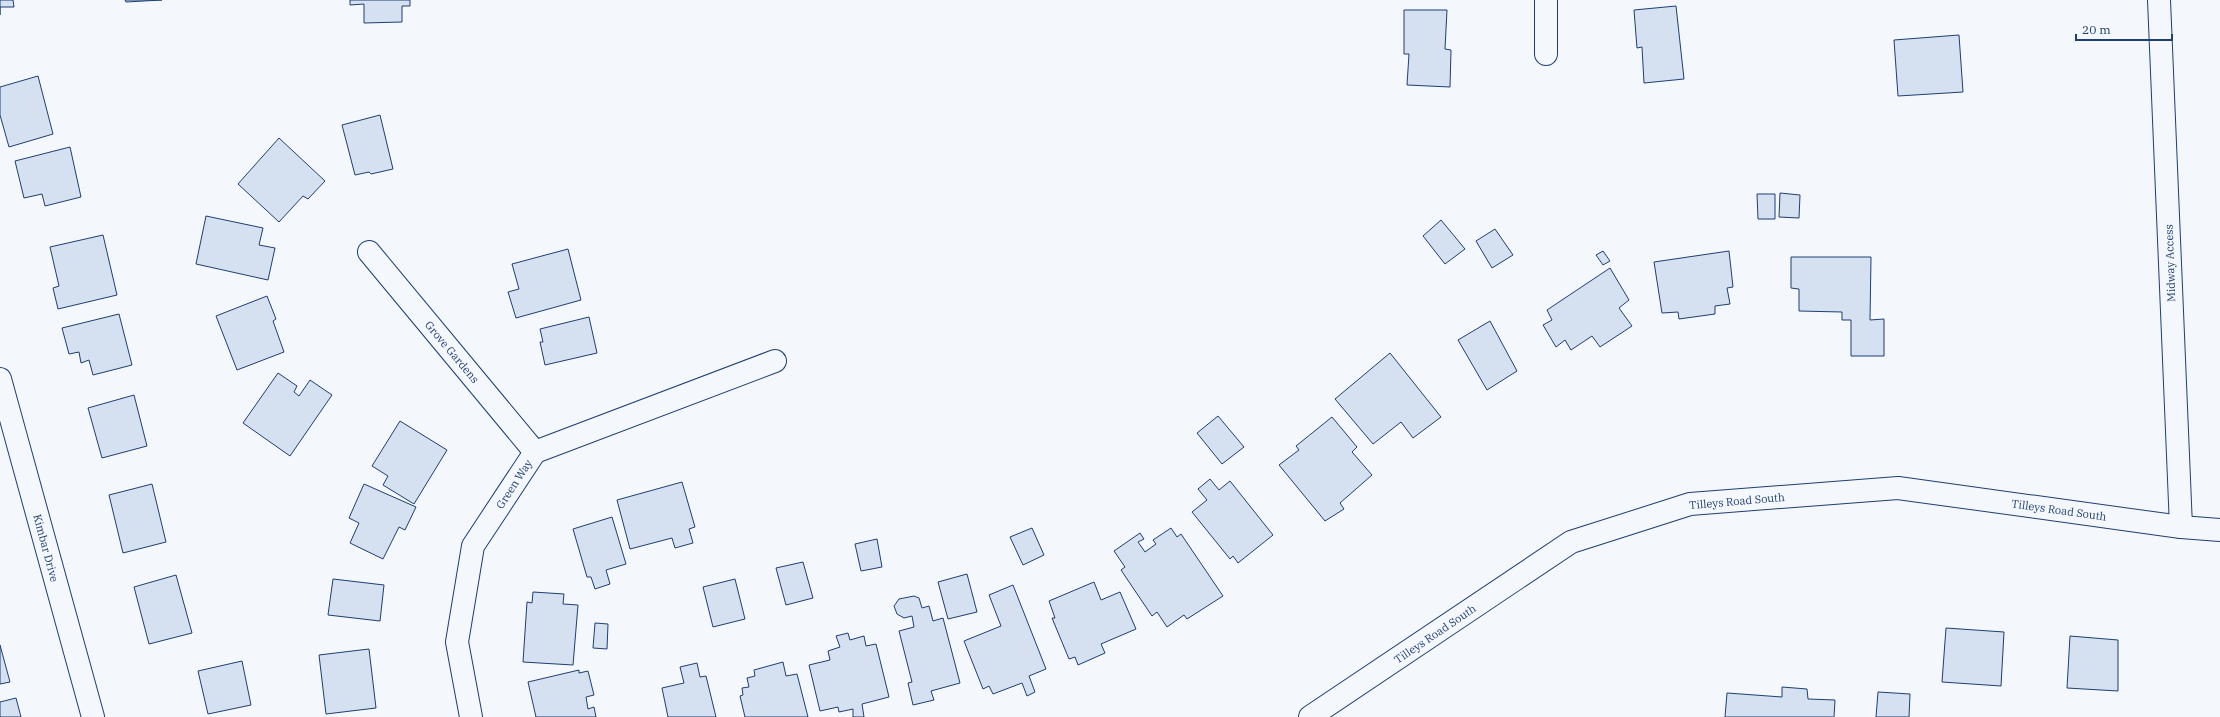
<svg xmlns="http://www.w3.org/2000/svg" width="2220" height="717" font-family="'IBM Plex Serif',serif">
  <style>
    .building { fill: #d5e0f0; stroke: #1d3f73 }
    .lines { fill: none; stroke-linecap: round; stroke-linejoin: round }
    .minor-casing { stroke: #1d3f73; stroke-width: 24 }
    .minor { stroke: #f4f7fb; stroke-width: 22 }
    .labels { text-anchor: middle; stroke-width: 3; stroke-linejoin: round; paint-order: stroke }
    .street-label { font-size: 11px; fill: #1d3f73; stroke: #f4f7fb }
  </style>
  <rect width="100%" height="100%" fill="#f4f7fb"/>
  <g class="building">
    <path d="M 0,0 L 13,0 L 14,7 L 0,7 L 0,15 Z"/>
    <path d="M 125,0 L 162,0 L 126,2 Z"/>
    <path d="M 350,0 L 410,0 L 410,6 L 402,6 L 402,22 L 364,23 L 364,4 L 350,5 Z"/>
    <path d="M 1676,6 L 1684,79 L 1644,83 L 1642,47 L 1637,48 L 1634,10 Z"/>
    <path d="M 1404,10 L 1447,10 L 1445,49 L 1451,50 L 1450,87 L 1407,85 L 1409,54 L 1404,54 Z"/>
    <path d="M 1959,35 L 1963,92 L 1898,96 L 1894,40 Z"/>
    <path d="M 38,76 L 53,134 L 9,147 L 0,115 L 0,87 Z"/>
    <path d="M 380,115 L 393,169 L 371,174 L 369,172 L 355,175 L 342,125 Z"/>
    <path d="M 279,138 L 325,181 L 308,199 L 303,196 L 279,222 L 238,184 Z"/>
    <path d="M 70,147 L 81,197 L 45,206 L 42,194 L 24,198 L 15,161 Z"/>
    <path d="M 1780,193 L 1800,195 L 1799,218 L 1779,217 Z"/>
    <path d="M 1757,194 L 1775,194 L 1775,219 L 1758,219 Z"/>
    <path d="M 206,216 L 263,228 L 259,245 L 275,248 L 268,280 L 196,264 Z"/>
    <path d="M 1441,220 L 1465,249 L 1445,264 L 1423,236 Z"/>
    <path d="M 1495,229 L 1513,255 L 1492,268 L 1476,241 Z"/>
    <path d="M 103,235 L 117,295 L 58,309 L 53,288 L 59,286 L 50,247 Z"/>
    <path d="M 568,249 L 581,300 L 516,318 L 508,292 L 519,289 L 512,264 Z"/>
    <path d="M 1603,251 L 1610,261 L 1603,265 L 1596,255 Z"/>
    <path d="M 1729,251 L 1733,287 L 1727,288 L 1730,304 L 1715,306 L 1715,314 L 1679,319 L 1678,312 L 1662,313 L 1654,262 Z"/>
    <path d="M 1791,257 L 1871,257 L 1870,320 L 1884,319 L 1884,356 L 1851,356 L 1851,320 L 1842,320 L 1842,312 L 1799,311 L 1799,289 L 1791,288 Z"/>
    <path d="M 1610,268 L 1629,300 L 1619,308 L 1632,326 L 1600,347 L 1592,336 L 1571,350 L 1565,340 L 1556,347 L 1543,325 L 1552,320 L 1547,310 Z"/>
    <path d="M 267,296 L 276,319 L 273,321 L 284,352 L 237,370 L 216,316 Z"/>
    <path d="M 119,314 L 132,365 L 93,375 L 89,360 L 81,363 L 79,352 L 69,354 L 62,328 Z"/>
    <path d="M 589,317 L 597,353 L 545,365 L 540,342 L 543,342 L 540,329 Z"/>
    <path d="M 1490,321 L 1517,371 L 1487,390 L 1458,340 Z"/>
    <path d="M 1390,353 L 1441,417 L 1413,438 L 1401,422 L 1373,444 L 1335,399 Z"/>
    <path d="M 278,373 L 297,386 L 294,392 L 299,396 L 310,380 L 332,395 L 290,456 L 243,423 Z"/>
    <path d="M 134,395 L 147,446 L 102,458 L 88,408 Z"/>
    <path d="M 1218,416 L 1244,447 L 1222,464 L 1197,433 Z"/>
    <path d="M 1332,417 L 1357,447 L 1352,452 L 1372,475 L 1340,503 L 1344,509 L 1325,521 L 1279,465 L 1299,450 L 1296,446 Z"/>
    <path d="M 400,421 L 447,450 L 414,504 L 383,485 L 388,476 L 372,466 Z"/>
    <path d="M 1210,479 L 1219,490 L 1230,481 L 1273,535 L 1238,563 L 1233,556 L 1230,559 L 1192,512 L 1207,500 L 1198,489 Z"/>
    <path d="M 682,482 L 695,527 L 689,529 L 693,543 L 675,548 L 672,538 L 630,549 L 617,500 Z"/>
    <path d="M 152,484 L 166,542 L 123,553 L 109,495 Z"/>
    <path d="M 364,484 L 416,507 L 405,530 L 399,527 L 383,559 L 350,543 L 359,523 L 349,518 Z"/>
    <path d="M 612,517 L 626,564 L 606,570 L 610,584 L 595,589 L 591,577 L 587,577 L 573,529 Z"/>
    <path d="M 1032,528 L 1044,555 L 1023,565 L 1010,537 Z"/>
    <path d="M 1171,528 L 1177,537 L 1181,534 L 1223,596 L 1187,619 L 1184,615 L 1167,627 L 1157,612 L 1152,616 L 1121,570 L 1125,567 L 1114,551 L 1140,533 L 1144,539 L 1138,542 L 1145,552 L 1156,544 L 1153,540 Z"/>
    <path d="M 877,539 L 882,567 L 861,571 L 855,544 Z"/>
    <path d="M 803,562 L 813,598 L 786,605 L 776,568 Z"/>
    <path d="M 967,574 L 977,612 L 948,619 L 938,582 Z"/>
    <path d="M 176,575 L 192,633 L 149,644 L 134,587 Z"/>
    <path d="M 333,579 L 384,585 L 380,621 L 328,615 Z"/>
    <path d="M 735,579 L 745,619 L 713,627 L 703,587 Z"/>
    <path d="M 1094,582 L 1101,600 L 1120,592 L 1136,629 L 1101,644 L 1105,653 L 1078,665 L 1075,657 L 1069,659 L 1052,618 L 1055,618 L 1049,601 Z"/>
    <path d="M 1013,585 L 1046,669 L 1029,676 L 1035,692 L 1027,696 L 1022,683 L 993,694 L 989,686 L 983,689 L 964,641 L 1001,626 L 989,595 Z"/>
    <path d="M 533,592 L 564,594 L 563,604 L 578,605 L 573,665 L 523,662 L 527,602 L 532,603 Z"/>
    <path d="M 914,596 L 919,598 L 922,608 L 929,606 L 933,621 L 943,618 L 960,683 L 931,691 L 934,700 L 913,705 L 908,683 L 912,682 L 899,631 L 914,627 L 912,616 L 904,618 L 897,614 L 894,606 L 899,599 Z"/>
    <path d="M 595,623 L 608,624 L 607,649 L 593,648 Z"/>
    <path d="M 1946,628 L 2004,632 L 2001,686 L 1942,682 Z"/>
    <path d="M 848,633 L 850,640 L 864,636 L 866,646 L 876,644 L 889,697 L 862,704 L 864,717 L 853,717 L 853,709 L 839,712 L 838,707 L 820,711 L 809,665 L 830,660 L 828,651 L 840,647 L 836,636 Z"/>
    <path d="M 2070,636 L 2118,640 L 2118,691 L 2067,688 Z"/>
    <path d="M 0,645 L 10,682 L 0,684 Z"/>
    <path d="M 369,649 L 376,708 L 326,714 L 319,655 Z"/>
    <path d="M 242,661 L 251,705 L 208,714 L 198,671 Z"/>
    <path d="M 783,662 L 786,676 L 797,674 L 808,717 L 745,717 L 740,696 L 743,695 L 742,688 L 749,687 L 747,678 L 755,676 L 754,670 Z"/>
    <path d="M 697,663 L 700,677 L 706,676 L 716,717 L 668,717 L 662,688 L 684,683 L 680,667 Z"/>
    <path d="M 579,670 L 579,673 L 588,671 L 594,695 L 586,697 L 588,709 L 594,707 L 596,717 L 536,717 L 528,682 Z"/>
    <path d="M 1782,687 L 1807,689 L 1808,699 L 1835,700 L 1834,717 L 1725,717 L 1727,693 L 1782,697 Z"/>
    <path d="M 1878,692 L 1910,694 L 1909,717 L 1876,717 Z"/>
    <path d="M 16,698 L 21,717 L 0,717 L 0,702 Z"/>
  </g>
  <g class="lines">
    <g class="minor-casing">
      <g id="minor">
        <path d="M 2159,0 L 2181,527"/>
        <path d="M 1546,54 L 1546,0"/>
        <path d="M 369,252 L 535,452"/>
        <path d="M 0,379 L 93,717"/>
        <path d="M 471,717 L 457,642 L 473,546 L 535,452 L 775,361"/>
        <path d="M 1310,717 L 1571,542 L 1690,504 L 1898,488 L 2181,527 L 2220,530"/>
      </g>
    </g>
    <use href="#minor" class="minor"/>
  </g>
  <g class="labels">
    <g class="street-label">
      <text transform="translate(2170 263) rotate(-92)" y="4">Midway Access</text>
      <text transform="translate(452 352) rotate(50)" y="4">Grove Gardens</text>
      <text transform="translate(514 484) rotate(-57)" y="4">Green Way</text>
      <text transform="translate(1737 501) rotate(-5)" y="4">Tilleys Road South</text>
      <text transform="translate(2059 510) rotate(8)" y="4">Tilleys Road South</text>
      <text transform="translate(46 548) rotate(75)" y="4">Kimbar Drive</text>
      <text transform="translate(1435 634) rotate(-34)" y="4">Tilleys Road South</text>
    </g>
  </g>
  <path d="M2076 34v6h96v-6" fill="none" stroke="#1d3f73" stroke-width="2"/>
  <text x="2082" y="34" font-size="12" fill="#1d3f73" stroke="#f4f7fb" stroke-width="3" paint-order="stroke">20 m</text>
</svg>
